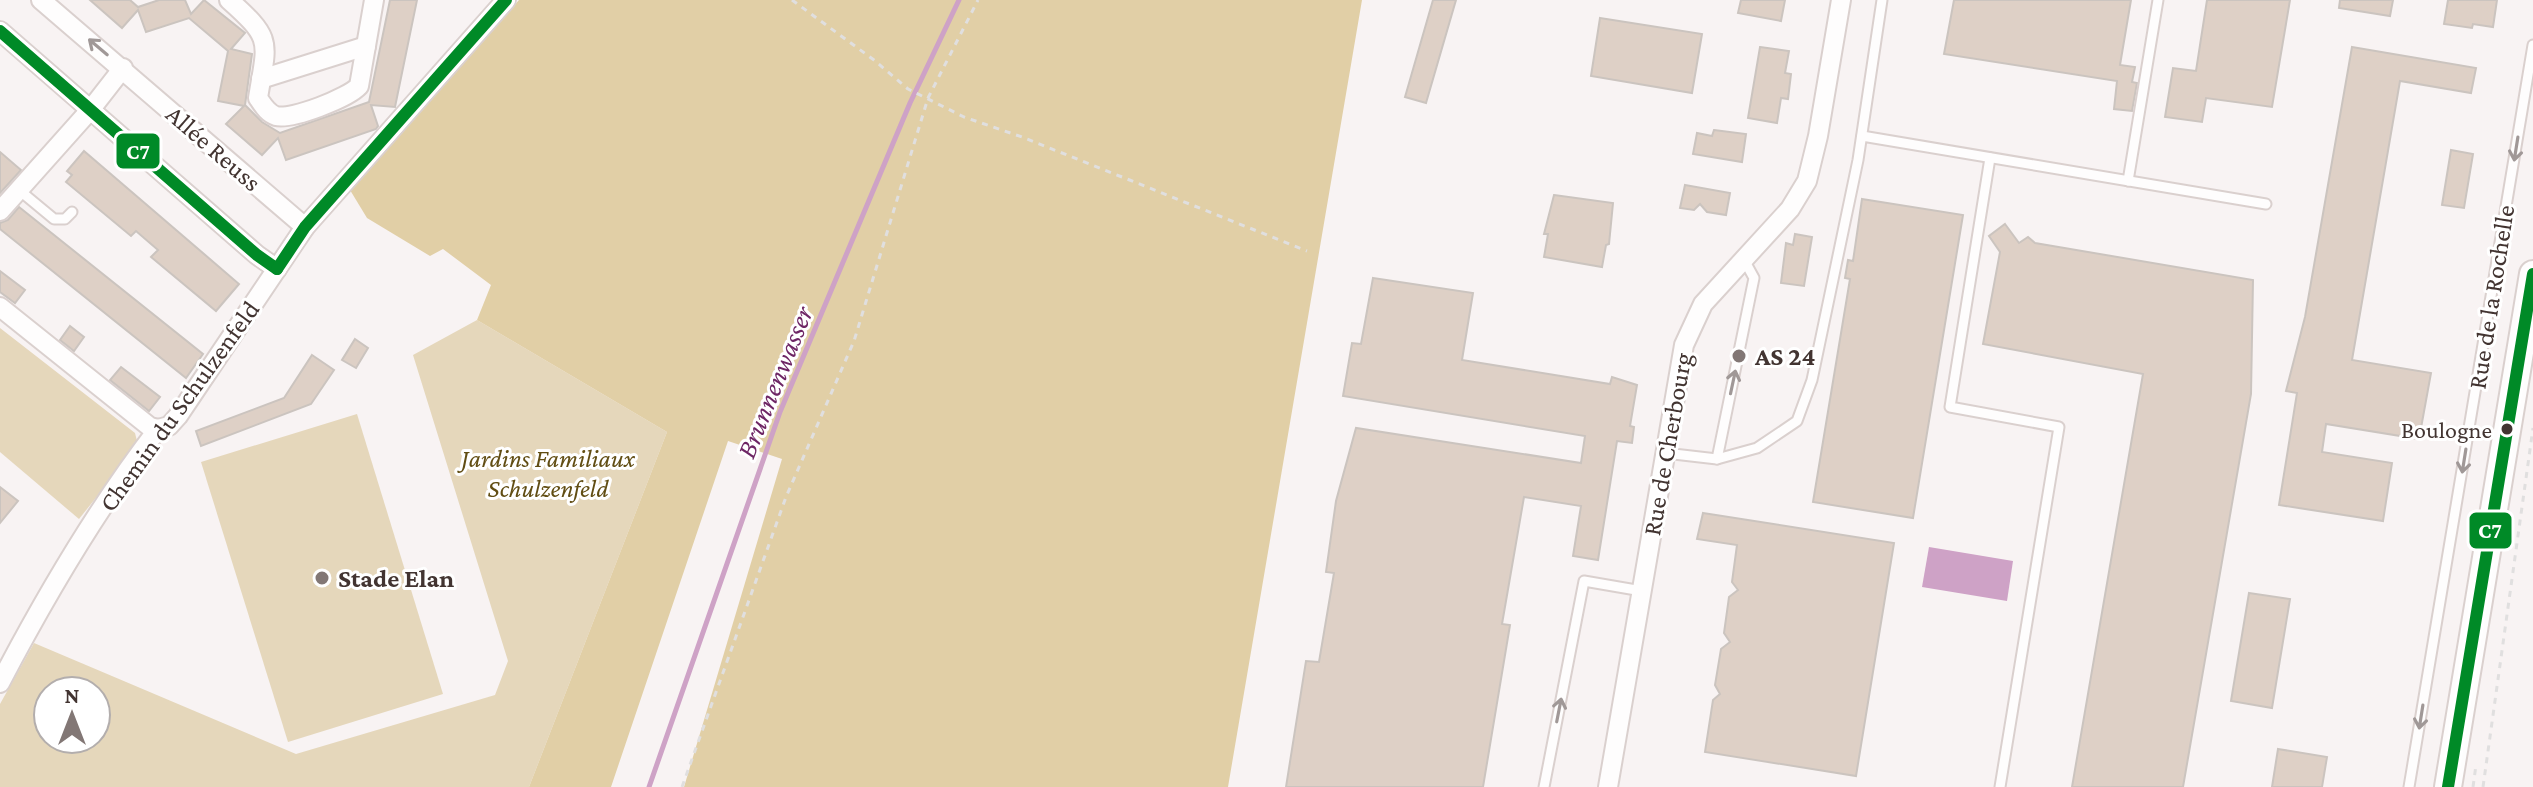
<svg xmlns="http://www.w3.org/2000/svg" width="2533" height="787" font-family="'Crimson Pro',serif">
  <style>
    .green { fill: #e5d7bb; fill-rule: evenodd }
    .forest { fill: #e1cfa6 }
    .water { fill: #cea2c6 }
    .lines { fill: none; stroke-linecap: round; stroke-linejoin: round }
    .stream { stroke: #cea2c6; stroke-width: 5 }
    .building { fill: #ded0c6; stroke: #cbc4bf; stroke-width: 2 }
    .service-casing { stroke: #dad0ce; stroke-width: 13 }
    .minor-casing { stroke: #dad0ce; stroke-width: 22 }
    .secondary-casing { stroke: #dad0ce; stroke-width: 30 }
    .path { stroke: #e0dfdf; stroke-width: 3; stroke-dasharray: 6 6; stroke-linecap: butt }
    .service { stroke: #fefdfd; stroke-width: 9 }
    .minor { stroke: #fefdfd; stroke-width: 18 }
    .secondary { stroke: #fefdfd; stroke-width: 26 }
    .bus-1-casing { stroke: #fff; stroke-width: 18 }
    .bus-1 { stroke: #008a27; stroke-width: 12 }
    .oneway { stroke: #a09897 }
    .poi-dot { fill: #827775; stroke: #fff; stroke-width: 3 }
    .bus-dot { fill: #423431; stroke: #fff; stroke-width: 3 }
    .labels { text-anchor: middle; stroke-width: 6; stroke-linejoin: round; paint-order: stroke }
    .bus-label { font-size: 24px; fill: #423431; stroke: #fff; text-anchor: end }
    .street-label { font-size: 26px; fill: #423431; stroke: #fff }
    .poi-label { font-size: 26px; font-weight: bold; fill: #423431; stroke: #fff; text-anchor: start }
    .park-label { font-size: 26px; font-style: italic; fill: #614d13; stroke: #fff }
    .water-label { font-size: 28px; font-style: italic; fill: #6e2665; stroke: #fff }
    .line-badge { stroke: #fff; stroke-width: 3 }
    .badge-label { font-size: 22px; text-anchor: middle; font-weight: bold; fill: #fff }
  </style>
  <rect width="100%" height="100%" fill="#f8f3f3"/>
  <g class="green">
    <path d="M 477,320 L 667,432 L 529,787 L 0,787 L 0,704 L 34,643 L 296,754 L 495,695 L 508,661 L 413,355 ZM 48,691 L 96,691 L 96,739 L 48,739 Z"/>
    <path d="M 0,328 L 135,433 L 138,445 L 79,519 L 0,452 Z"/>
    <path d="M 357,414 L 443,694 L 288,742 L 201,462 Z"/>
  </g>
  <path class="forest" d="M 519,0 L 1362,0 L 1228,787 L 684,787 L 782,459 L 728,441 L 611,787 L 529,787 L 667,432 L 477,320 L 491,285 L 443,249 L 430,256 L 367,218 L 350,190 Z"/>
  <path class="water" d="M 1929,547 L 2013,561 L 2007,601 L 1922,587 Z"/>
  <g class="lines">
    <path class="stream" d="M 649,787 L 780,412 L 910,103 L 959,0"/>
  </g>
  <g class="building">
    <path d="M 90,0 L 130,0 L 138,7 L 159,0 L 185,0 L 191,14 L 204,0 L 245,33 L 231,49 L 252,54 L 245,105 L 262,122 L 280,133 L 369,102 L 390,0 L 417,0 L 395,107 L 371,105 L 378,126 L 376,129 L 286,160 L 278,138 L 262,155 L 226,124 L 244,106 L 218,101 L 228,51 L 189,18 L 146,32 L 138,10 L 122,28 Z"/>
    <path d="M 1433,0 L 1456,0 L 1426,103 L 1405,97 Z"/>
    <path d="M 1741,0 L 1785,0 L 1781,21 L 1738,13 Z"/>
    <path d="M 1954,0 L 2131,0 L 2120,65 L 2135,67 L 2132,82 L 2137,83 L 2132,111 L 2114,109 L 2117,81 L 1944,54 Z"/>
    <path d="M 2207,0 L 2290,0 L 2272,107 L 2206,98 L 2202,122 L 2165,117 L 2173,68 L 2196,71 Z"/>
    <path d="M 2340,0 L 2393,0 L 2390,16 L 2339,8 Z"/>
    <path d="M 2448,0 L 2497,0 L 2493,27 L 2473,24 L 2472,28 L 2444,24 Z"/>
    <path d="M 1600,18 L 1702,34 L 1692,93 L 1591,76 Z"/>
    <path d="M 1760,47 L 1789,51 L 1785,73 L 1791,74 L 1788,99 L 1781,98 L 1777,123 L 1748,118 Z"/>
    <path d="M 2352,47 L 2476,68 L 2471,93 L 2400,81 L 2352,360 L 2431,373 L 2419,439 L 2326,424 L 2322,452 L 2392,463 L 2383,521 L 2279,505 L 2297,393 L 2286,391 L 2305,317 Z"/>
    <path d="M 1714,130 L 1746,134 L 1742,162 L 1693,154 L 1697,133 L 1712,136 Z"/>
    <path d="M 2451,150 L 2473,154 L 2464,208 L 2442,205 Z"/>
    <path d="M 84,151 L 239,284 L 216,311 L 151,257 L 158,250 L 136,231 L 131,236 L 66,182 L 72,175 L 67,171 Z"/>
    <path d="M 0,152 L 21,170 L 0,193 Z"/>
    <path d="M 1685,185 L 1730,193 L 1726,215 L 1707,212 L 1700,204 L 1694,210 L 1680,208 Z"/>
    <path d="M 1554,195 L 1613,203 L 1609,244 L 1606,245 L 1602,267 L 1544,257 L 1548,234 L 1544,234 Z"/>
    <path d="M 1862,199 L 1963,215 L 1913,518 L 1813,502 L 1850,279 L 1845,278 L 1848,260 L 1853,261 Z"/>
    <path d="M 19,207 L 203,354 L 186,378 L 0,229 L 0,223 L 8,220 Z"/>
    <path d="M 2005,224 L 2019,243 L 2028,237 L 2035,243 L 2253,280 L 2251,394 L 2183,787 L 2072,787 L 2143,374 L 1983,344 L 2000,252 L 1989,236 Z"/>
    <path d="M 1795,234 L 1812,237 L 1804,286 L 1781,283 L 1786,243 L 1793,245 Z"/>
    <path d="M 0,271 L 25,290 L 15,303 L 0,292 Z"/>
    <path d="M 1373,278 L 1473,293 L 1462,360 L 1610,384 L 1612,377 L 1637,385 L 1630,426 L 1634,427 L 1632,443 L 1617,441 L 1598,560 L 1573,556 L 1581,506 L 1524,497 L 1502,624 L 1510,625 L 1483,787 L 1286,787 L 1306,661 L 1319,662 L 1334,573 L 1326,572 L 1336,501 L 1356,428 L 1581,463 L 1585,436 L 1343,396 L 1352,343 L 1361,344 Z"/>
    <path d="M 70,326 L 84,337 L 74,351 L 60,340 Z"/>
    <path d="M 355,339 L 368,348 L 356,368 L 342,360 Z"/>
    <path d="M 312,355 L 334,370 L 311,404 L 201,446 L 196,431 L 284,398 Z"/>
    <path d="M 121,367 L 160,397 L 149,411 L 110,380 Z"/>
    <path d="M 0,487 L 18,501 L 0,523 Z"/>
    <path d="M 1703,513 L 1894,543 L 1856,776 L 1705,752 L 1713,700 L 1720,694 L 1715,685 L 1721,649 L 1730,642 L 1724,633 L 1729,597 L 1738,590 L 1732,582 L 1737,545 L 1697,539 Z"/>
    <path d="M 2249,593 L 2290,599 L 2272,708 L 2231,701 Z"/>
    <path d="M 2278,749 L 2327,757 L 2322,787 L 2272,787 Z"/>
  </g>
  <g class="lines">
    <g class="service-casing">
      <g id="service">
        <path d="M 1862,136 L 2266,204"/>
        <path d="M 1990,158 L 1950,407 L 2059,427 L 2000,787"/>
        <path d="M 2128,181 L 2158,0"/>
        <path d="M 19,190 L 54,219 L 65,219 L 72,212"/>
        <path d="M 1665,453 L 1717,459 L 1757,448 L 1797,421 L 1812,380 L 1858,160 L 1882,0"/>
        <path d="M 1717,459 L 1754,278 L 1743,258"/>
        <path d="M 1544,787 L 1584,581 L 1642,591"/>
        <path d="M 2409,787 L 2533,45"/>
      </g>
    </g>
    <g class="minor-casing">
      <g id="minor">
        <path d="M 41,0 L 305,227"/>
        <path d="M 229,0 C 274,40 267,41 258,98 C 263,105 267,113 276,116 C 292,120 348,98 359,86 L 374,0"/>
        <path d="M 0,31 L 257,255 L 277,269"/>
        <path d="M 261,79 L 366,46"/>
        <path d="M 0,211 L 91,109 L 123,68"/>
        <path d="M 0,307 L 150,427 L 158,429"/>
        <path d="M 0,683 C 46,595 97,508 158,429 L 169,426 L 178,416 L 305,227 L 506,0"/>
        <path d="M 1608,787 L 1684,345 L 1703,304 L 1790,209 L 1807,181 L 1818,136 L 1841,0"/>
      </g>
    </g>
    <g class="secondary-casing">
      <path id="secondary" d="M 2448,787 L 2533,274"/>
    </g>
    <g class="path">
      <path d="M 792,0 L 874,60 L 908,89 L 964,117 L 1022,137 L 1307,251"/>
      <path d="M 682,787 L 786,497 L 854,341 L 928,98 L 978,0"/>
      <path d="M 2473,787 L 2476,765"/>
      <path d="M 2483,787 L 2533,428"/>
    </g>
    <use href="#service" class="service"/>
    <use href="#minor" class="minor"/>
    <use href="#secondary" class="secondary"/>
    <g class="bus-1-casing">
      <g id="bus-1">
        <path d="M 0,31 L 257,255 L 277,269"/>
        <path d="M 277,269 L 305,227 L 506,0"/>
        <path d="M 2448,787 L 2533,274"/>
      </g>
    </g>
    <use href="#bus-1" class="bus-1"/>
  </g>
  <defs><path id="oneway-shaft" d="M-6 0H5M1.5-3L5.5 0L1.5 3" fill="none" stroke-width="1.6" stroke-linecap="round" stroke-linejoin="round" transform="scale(2)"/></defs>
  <g class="oneway">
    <use href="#oneway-shaft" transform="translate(98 47) rotate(-140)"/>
    <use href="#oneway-shaft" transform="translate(2516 149) rotate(99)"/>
    <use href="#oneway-shaft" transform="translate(1733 382) rotate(-78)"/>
    <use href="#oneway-shaft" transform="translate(2464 461) rotate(99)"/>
    <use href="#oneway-shaft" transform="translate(1559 710) rotate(-79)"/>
    <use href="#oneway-shaft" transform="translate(2421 717) rotate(99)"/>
  </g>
  <g class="poi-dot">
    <circle cx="1739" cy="356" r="8"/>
    <circle cx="322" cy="578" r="8"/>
  </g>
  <circle class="bus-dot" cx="2507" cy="429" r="7"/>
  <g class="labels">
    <g class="bus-label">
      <text x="2492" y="438">Boulogne</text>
    </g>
    <g class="street-label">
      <text transform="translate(214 148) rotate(41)" y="9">Allée Reuss</text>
      <text transform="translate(2491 297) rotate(-81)" y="9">Rue de la Rochelle</text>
      <text transform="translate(179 406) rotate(-54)" y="9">Chemin du Schulzenfeld</text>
      <text transform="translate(1667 444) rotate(-80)" y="9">Rue de Cherbourg</text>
    </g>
    <g class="poi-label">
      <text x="1755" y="365">AS 24</text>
      <text x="338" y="587">Stade Elan</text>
    </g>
    <g class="park-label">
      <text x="548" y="467">Jardins Familiaux<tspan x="548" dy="30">Schulzenfeld</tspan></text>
    </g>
    <g class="water-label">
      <text transform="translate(774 382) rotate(-68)" y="10">Brunnenwasser</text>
    </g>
  </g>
  <g class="line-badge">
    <rect x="115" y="132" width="46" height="38" rx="8" fill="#008a27"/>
    <rect x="2468" y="511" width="45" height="39" rx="8" fill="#008a27"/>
  </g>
  <g class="badge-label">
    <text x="138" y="159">C7</text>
    <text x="2490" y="538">C7</text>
  </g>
  <g transform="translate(72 715)"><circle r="38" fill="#ffffff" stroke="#b3aead" stroke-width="2"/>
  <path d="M0-6L14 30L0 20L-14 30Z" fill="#827775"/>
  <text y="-12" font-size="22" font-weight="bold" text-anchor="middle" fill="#423431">N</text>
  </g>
</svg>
